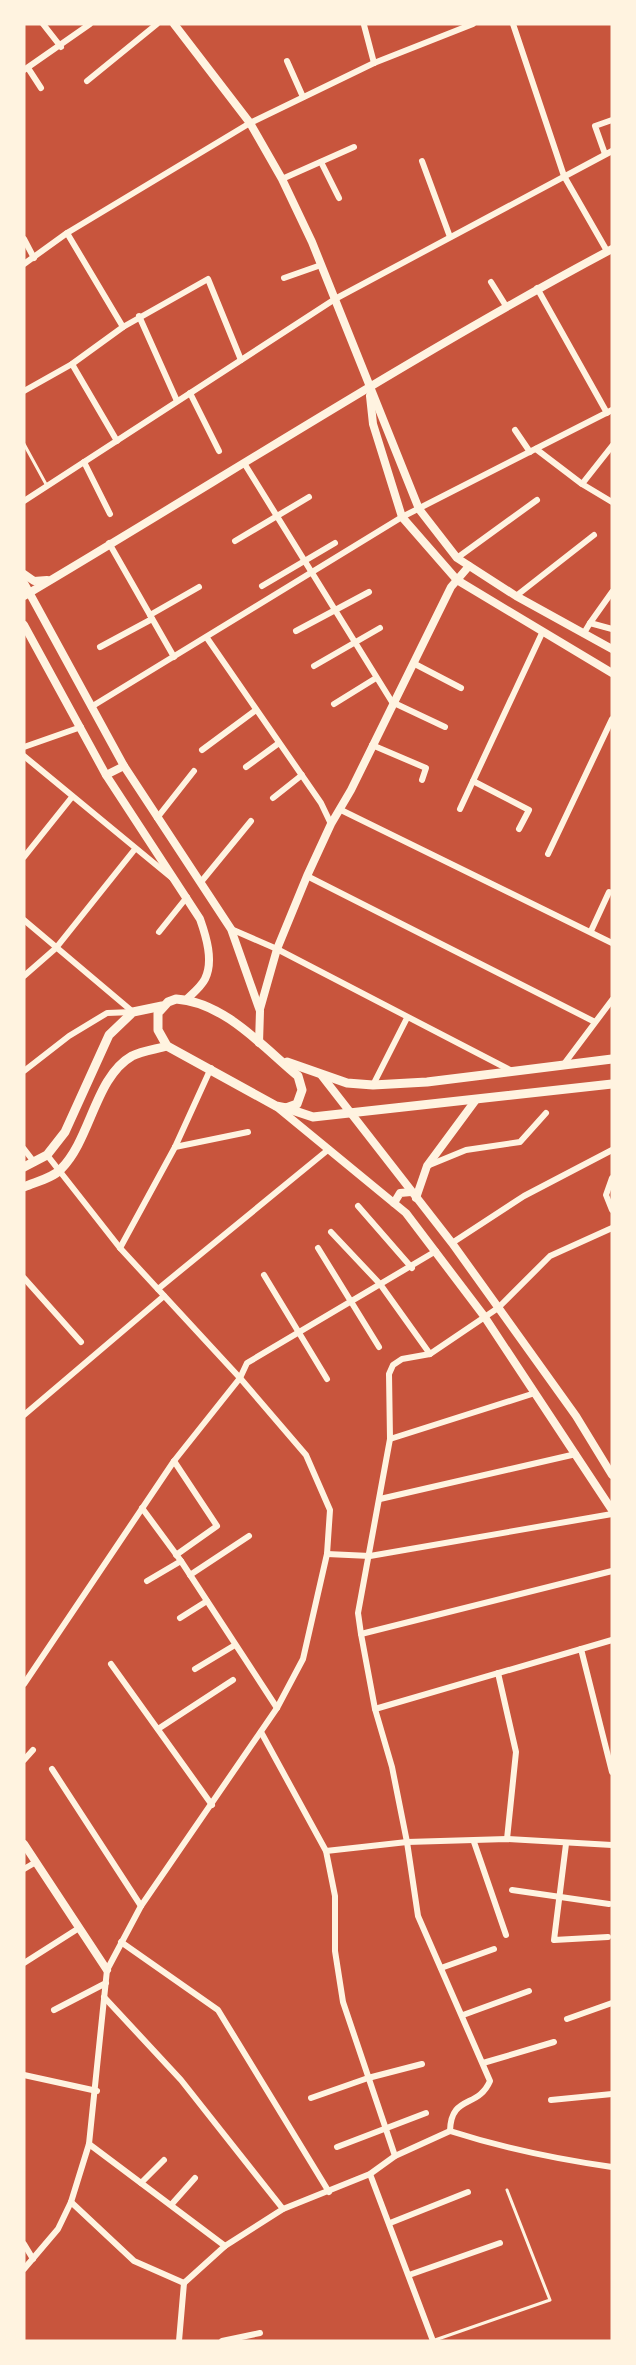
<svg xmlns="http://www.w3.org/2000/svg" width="636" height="2365" font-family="'Roboto Condensed',sans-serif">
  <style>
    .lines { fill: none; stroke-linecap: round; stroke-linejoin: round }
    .service { stroke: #fff3e0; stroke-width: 3 }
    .minor { stroke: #fff3e0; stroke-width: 6 }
    .tertiary { stroke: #fff3e0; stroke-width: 8 }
    .primary { stroke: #fff3e0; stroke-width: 9 }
  </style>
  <rect width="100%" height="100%" fill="#c8553d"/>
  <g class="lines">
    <g class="service">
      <path d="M 24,444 L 47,486"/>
      <path d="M 435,2340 L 550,2300 L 507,2190"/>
    </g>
    <g class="minor">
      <path d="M 43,24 L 61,47"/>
      <path d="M 513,24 L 564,176 L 607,251"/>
      <path d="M 364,25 L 374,63"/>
      <path d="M 287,61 L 303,97"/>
      <path d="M 28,68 L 41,88"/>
      <path d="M 24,70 L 90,24"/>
      <path d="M 87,81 L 157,24"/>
      <path d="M 605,154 L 595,126 L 612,120"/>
      <path d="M 422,161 L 450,237"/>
      <path d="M 321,162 L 339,198"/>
      <path d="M 282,179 L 354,147"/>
      <path d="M 24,239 L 34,258"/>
      <path d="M 24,264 L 67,233 L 250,123 L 374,63 L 473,24"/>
      <path d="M 284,278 L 321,265"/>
      <path d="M 491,282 L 506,306"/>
      <path d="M 537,288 L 607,413"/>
      <path d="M 139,316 L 177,401"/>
      <path d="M 123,327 L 208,279 L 241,360"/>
      <path d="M 72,364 L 117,441"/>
      <path d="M 24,391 L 72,364 L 123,327 L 67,233"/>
      <path d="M 190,393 L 219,451"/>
      <path d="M 515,430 L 530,452"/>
      <path d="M 536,449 L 582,484 L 612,502"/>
      <path d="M 84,462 L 110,514"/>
      <path d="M 244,463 L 392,702 L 445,727"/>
      <path d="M 582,484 L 612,446"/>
      <path d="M 24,501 L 335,299 L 612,151"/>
      <path d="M 235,541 L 309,497"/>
      <path d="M 109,543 L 174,657"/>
      <path d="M 457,558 L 537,500"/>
      <path d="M 262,586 L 335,543"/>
      <path d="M 516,596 L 594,535"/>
      <path d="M 150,615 L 199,587"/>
      <path d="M 590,623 L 612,592"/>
      <path d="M 296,631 L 369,592"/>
      <path d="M 584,633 L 590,623 L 612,629"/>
      <path d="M 207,638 L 321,803 L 331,824"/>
      <path d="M 100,647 L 152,619"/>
      <path d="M 413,663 L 461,688"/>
      <path d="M 314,666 L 380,628"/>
      <path d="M 334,704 L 376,678"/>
      <path d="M 91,707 L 402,517 L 612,410"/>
      <path d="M 372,745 L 426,768 L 422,780"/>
      <path d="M 24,747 L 81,727"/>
      <path d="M 202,750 L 256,710"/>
      <path d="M 24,756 L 172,878"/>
      <path d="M 246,767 L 279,743"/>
      <path d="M 273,798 L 302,775"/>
      <path d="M 460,809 L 473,781"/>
      <path d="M 341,810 L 612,943"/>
      <path d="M 157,818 L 194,771"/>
      <path d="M 519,829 L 529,810 L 473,781 L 543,631"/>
      <path d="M 548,854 L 612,719"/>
      <path d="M 24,857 L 72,797"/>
      <path d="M 307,876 L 595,1022"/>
      <path d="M 201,882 L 251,821"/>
      <path d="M 24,920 L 133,1012"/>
      <path d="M 231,929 L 277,949 L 510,1070"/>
      <path d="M 591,931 L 609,892"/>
      <path d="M 159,932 L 187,897"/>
      <path d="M 24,976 L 56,948 L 135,849"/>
      <path d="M 564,1064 L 612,1000"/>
      <path d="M 24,1071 L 69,1036 L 107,1013 L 133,1012"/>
      <path d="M 373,1085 L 407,1018"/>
      <path d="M 175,1147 L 248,1132"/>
      <path d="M 24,1149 L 34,1162"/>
      <path d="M 427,1166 L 466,1150 L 520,1142 L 546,1113"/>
      <path d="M 612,1178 L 606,1195 L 612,1210"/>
      <path d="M 358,1206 L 412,1268"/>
      <path d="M 331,1232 L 380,1284 L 430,1354"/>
      <path d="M 452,1243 L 524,1196 L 612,1150"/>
      <path d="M 120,1248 L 175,1147 L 211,1068"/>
      <path d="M 318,1248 L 379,1347"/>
      <path d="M 264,1275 L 327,1379"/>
      <path d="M 24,1278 L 81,1342"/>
      <path d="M 158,1289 L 329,1149"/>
      <path d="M 24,1415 L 164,1296"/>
      <path d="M 390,1439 L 535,1393"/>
      <path d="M 174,1461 L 217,1526 L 176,1555"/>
      <path d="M 380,1499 L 576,1454"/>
      <path d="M 142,1508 L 181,1561 L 277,1708"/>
      <path d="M 327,1554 L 370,1556 L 612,1514"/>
      <path d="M 190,1575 L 249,1536"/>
      <path d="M 147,1581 L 181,1561"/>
      <path d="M 180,1618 L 207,1601"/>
      <path d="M 361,1634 L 612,1571"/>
      <path d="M 581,1649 L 612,1772"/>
      <path d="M 111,1664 L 212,1805"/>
      <path d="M 195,1669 L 235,1645"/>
      <path d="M 498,1673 L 516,1752 L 507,1839"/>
      <path d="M 24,1684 L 174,1461 L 240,1378 L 247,1363 L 436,1251"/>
      <path d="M 375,1709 L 612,1640"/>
      <path d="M 158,1729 L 233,1680"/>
      <path d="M 261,1732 L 326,1851 L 335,1896 L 335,1951 L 343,2002 L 395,2156"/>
      <path d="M 24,1760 L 33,1750"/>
      <path d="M 52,1769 L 141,1906"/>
      <path d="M 474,1842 L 506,1935"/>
      <path d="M 566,1844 L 554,1940 L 608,1937"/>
      <path d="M 326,1851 L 407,1842 L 507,1839 L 612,1845"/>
      <path d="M 24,1869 L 36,1862"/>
      <path d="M 512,1890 L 609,1904"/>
      <path d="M 121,1942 L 218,2010 L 329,2192"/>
      <path d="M 24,1963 L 79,1928"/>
      <path d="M 441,1968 L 494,1949"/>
      <path d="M 104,1997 L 181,2080 L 283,2209"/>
      <path d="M 54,2010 L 106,1983"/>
      <path d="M 463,2015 L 529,1991"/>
      <path d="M 567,2019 L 612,2003"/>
      <path d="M 483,2063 L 554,2042"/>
      <path d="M 24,2075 L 97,2091"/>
      <path d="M 311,2098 L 368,2078 L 422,2064"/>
      <path d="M 551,2100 L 612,2094"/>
      <path d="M 450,2131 C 451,2094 478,2109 490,2081 L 418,1916 L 407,1842 L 392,1767 L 375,1709 L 361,1634 L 358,1613 L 390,1439 L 389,1374 L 393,1365 L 402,1359 L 430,1354 L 498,1308 L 550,1256 L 612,1228"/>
      <path d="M 450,2131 C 503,2148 556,2159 612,2167"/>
      <path d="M 89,2144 L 225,2246"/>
      <path d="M 337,2147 L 426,2113"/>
      <path d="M 370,2174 L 433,2341"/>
      <path d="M 141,2183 L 164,2160"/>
      <path d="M 71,2202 L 134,2261 L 184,2283"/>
      <path d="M 171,2205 L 195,2178"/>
      <path d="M 390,2223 L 468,2192"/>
      <path d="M 24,2244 L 33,2259"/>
      <path d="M 24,2269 L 58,2229 L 71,2202 L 89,2144 L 107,1970 L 141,1906 L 277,1708 L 303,1659 L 327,1554 L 330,1510 L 306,1455 L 240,1378 L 120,1248 L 47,1155"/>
      <path d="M 409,2275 L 500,2243"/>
      <path d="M 184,2283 L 225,2246 L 283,2209 L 370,2174 L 395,2156 L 450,2131"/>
      <path d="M 179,2341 L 184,2283"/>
      <path d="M 222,2341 L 260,2333"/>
    </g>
    <g class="tertiary">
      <path d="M 174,24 L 250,123 L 282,179 L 312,242 L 419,509 L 457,558 L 516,596 L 612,649"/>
      <path d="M 370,396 L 373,424 L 402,517 L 457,580 L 612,673"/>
      <path d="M 24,574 L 34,581 L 47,580"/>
      <path d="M 24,583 L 124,766 L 231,929 L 260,1011 L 259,1043"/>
      <path d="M 24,596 C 220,480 411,356 612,249"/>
      <path d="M 24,625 L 106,775 L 200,919 C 206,936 214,961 205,979 C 201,987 192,994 186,1000"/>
      <path d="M 106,775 L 124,766"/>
      <path d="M 260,1009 L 277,949 L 307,876 L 331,824 L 351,790 L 451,587 L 469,566"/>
      <path d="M 322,1076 L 452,1243 L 576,1416 L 612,1475"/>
      <path d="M 277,1107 L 406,1213 L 484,1316 L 612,1510"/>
      <path d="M 416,1198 L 427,1166 L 475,1101"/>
      <path d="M 394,1203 L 400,1193 L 411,1192"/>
      <path d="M 24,1844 L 107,1970"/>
    </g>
    <g class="primary">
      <path d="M 176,999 C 224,1002 263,1047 298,1076 L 302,1090 L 297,1104 L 286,1108 L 276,1106 L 167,1046 L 158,1030 L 158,1013 L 168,1002 Z"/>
      <path d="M 287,1062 L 347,1083 L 373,1085 L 427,1082 L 612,1059"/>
      <path d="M 286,1108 L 313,1117 L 612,1084"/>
      <path d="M 24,1167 L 47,1155 L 65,1132 L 109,1035 L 133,1012 L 162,1006"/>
      <path d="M 24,1187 C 35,1182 53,1178 61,1169 C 91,1139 95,1077 132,1056 C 142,1051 157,1049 167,1046"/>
    </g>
  </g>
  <rect width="636" height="2365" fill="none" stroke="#fff3e0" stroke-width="51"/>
</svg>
